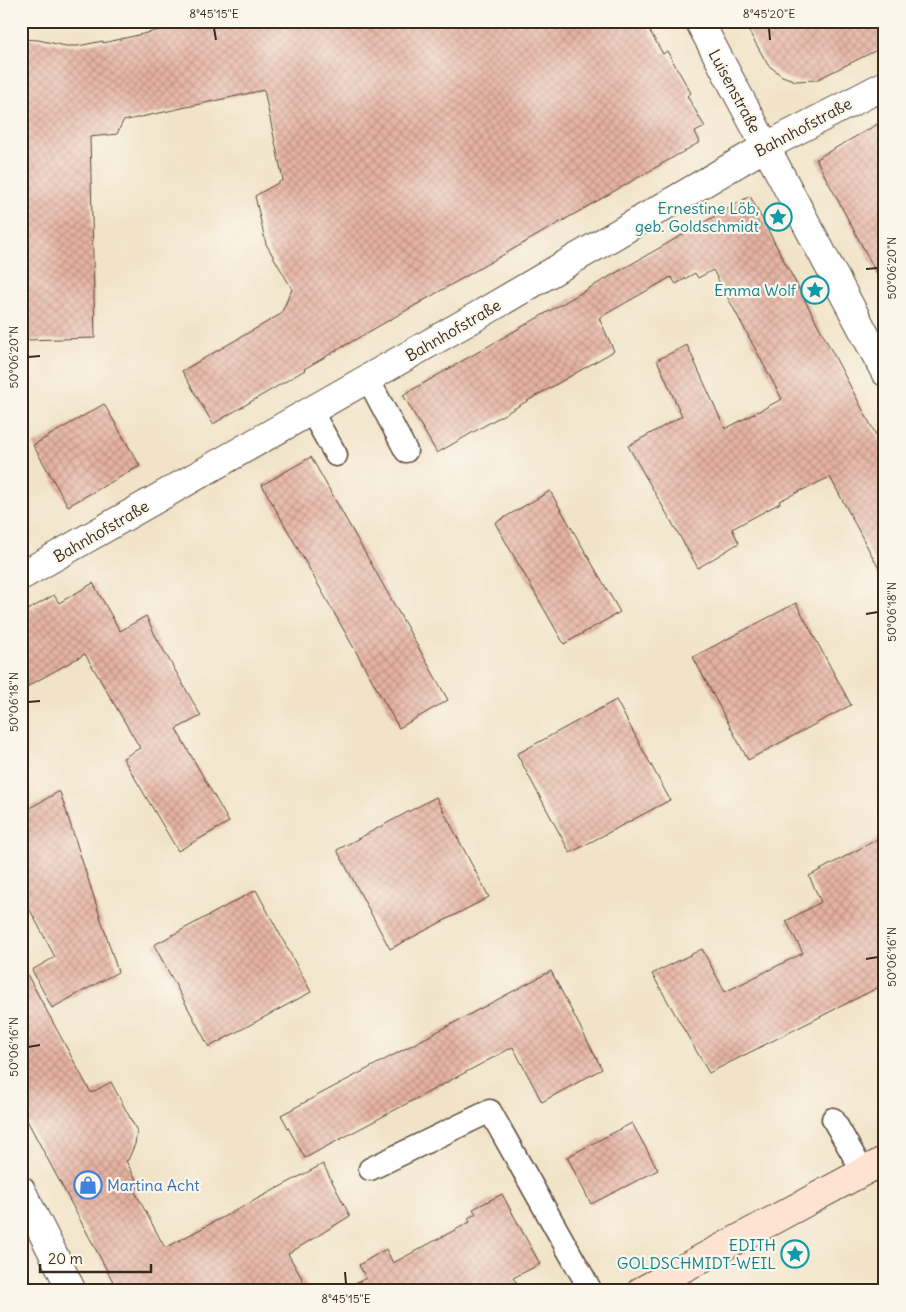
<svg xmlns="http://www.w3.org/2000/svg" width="906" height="1312" font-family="Delius,sans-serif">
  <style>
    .building { fill: url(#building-cross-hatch) }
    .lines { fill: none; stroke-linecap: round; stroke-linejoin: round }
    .service-casing { stroke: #564637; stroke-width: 25 }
    .minor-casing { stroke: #564637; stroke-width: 30 }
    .secondary-casing { stroke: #564637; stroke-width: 30 }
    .service { stroke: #fff; stroke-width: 22 }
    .minor { stroke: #fff; stroke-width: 28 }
    .secondary { stroke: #fee3d2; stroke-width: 28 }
    .ticks { fill: none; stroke: #3b2a1e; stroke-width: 2 }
    .labels { text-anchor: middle; stroke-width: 4.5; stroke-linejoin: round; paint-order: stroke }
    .street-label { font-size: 16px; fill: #3b2a1e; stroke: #fbf7ec }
    .culture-label { font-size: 16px; fill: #0d838f; stroke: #fbf7ec; text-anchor: end }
    .shop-label { font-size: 16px; fill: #366cbe; stroke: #fbf7ec; text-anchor: start }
    .neatline { fill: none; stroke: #3b2a1e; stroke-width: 2 }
    .ticks-label { font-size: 12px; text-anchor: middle; fill: #3b2a1e }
  </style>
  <defs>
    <pattern id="building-cross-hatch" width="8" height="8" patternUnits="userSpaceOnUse" patternTransform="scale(1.25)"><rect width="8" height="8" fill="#e6b3a3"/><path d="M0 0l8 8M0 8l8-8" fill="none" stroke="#bc9284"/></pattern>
  </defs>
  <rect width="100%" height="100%" fill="#fbf7ec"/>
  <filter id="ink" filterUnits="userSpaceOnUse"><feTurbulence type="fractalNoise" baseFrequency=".02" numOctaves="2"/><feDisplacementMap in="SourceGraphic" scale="10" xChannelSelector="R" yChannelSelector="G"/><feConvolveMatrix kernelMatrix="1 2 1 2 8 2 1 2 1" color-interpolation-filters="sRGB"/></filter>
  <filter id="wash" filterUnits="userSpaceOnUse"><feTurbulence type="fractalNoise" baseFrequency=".0096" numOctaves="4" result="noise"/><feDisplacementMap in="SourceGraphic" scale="20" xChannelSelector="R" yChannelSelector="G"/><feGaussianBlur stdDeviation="1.12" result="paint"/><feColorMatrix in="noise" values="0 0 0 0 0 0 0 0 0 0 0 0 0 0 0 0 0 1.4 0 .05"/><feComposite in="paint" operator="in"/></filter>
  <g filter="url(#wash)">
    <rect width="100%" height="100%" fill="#f1e3c7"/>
    <g id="blocks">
      <g class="building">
        <path d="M 200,21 L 644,21 L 663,54 L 667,51 L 691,93 L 687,96 L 705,127 L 695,132 L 700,142 L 304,369 L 305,370 L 213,424 L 182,371 L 281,314 L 292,289 L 266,244 L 255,196 L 283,180 L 264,90 L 123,121 L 117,134 L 90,137 L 95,338 L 25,340 L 21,204 L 21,39 L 38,40 L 66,46 L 78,46 L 103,41 L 103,43 Z"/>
        <path d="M 743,21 L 885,21 L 885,46 L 816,80 L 796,81 L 782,76 L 768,65 Z"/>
        <path d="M 885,120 L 885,289 L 816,159 Z"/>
        <path d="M 750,196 L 885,452 L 885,580 L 830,477 L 779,501 L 780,503 L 732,529 L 739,543 L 698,568 L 628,446 L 682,416 L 657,360 L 687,345 L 725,429 L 782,399 L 713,270 L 698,278 L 695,273 L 676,284 L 671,277 L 599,318 L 614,351 L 437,453 L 403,395 Z"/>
        <path d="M 104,404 L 140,466 L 68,506 L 33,445 Z"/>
        <path d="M 311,457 L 448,700 L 399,728 L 262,485 Z"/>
        <path d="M 550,491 L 620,612 L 564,644 L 495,523 Z"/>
        <path d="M 93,583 L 120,631 L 146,616 L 155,635 L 201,716 L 176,729 L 229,822 L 178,851 L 123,758 L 140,748 L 85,654 L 21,690 L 21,614 L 54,595 L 59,603 Z"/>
        <path d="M 796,603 L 851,705 L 748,760 L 693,657 Z"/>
        <path d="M 616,700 L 670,800 L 570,853 L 517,754 Z"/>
        <path d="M 58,792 L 60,792 L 118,972 L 52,1008 L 32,970 L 55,957 L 21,893 L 21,813 Z"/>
        <path d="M 436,797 L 489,897 L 390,949 L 337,850 Z"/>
        <path d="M 885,835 L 885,984 L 709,1073 L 652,974 L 702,949 L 725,992 L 803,953 L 786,921 L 821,902 L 809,876 Z"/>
        <path d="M 256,890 L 311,992 L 209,1047 L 154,945 Z"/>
        <path d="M 21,963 L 91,1093 L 111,1082 L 137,1131 L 135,1144 L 128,1160 L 126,1161 L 140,1187 L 134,1190 L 165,1248 L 323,1164 L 350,1216 L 288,1254 L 309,1291 L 118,1291 L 21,1109 Z"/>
        <path d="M 551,971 L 602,1069 L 542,1102 L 513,1047 L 305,1158 L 281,1115 Z"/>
        <path d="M 632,1123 L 658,1170 L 591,1204 L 567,1157 Z"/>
        <path d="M 502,1194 L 540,1264 L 513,1278 L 523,1291 L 341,1291 L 366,1278 L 359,1265 L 386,1249 L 393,1263 L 470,1222 L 468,1218 L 476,1214 L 473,1209 Z"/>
      </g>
    </g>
  </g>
  <g filter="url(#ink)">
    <use href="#blocks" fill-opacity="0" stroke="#564637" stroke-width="1"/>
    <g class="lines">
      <g class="service-casing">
        <g id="service">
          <path d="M 368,379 L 406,451"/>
          <path d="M 311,411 L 336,455"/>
          <path d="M 833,1119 L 863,1172"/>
          <path d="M 370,1169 L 490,1111 L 591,1291"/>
        </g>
      </g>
      <g class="minor-casing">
        <g id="minor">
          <path d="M 699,21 L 885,372"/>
          <path d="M 21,576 L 472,319 L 765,147 L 885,85"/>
          <path d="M 21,1190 L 72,1291"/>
        </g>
      </g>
      <g class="secondary-casing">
        <path id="secondary" d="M 641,1291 L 885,1160"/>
      </g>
      <use href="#service" class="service"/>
      <use href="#minor" class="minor"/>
      <use href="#secondary" class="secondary"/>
    </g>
  </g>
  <path class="ticks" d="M 214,28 L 216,40M 769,28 L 770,40M 866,269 L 878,268M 28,357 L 40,356M 866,614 L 878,612M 28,702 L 40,701M 866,959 L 878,957M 28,1047 L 40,1045M 345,1272 L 346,1284"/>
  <defs>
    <g id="sight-ring" transform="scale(1.4375)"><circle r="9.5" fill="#fbf7ec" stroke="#0f9aa8" stroke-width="1.5"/><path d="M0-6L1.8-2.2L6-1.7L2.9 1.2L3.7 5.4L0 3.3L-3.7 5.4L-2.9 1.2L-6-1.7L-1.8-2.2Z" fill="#0f9aa8"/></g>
    <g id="shop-ring" transform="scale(1.4375)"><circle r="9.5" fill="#fbf7ec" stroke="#3f7fe0" stroke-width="1.5"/><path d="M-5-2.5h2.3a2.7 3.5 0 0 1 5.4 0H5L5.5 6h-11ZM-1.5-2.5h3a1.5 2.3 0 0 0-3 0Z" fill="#3f7fe0"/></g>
  </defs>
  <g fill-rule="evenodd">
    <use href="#sight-ring" x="778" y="217"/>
    <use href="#sight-ring" x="815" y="290"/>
    <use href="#shop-ring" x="88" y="1185"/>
    <use href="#sight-ring" x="795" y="1254"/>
  </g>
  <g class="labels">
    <g class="street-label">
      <text transform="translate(735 91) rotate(62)" y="6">Luisenstraße</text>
      <text transform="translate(803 127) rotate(-28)" y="6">Bahnhofstraße</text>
      <text transform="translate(453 330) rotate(-30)" y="6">Bahnhofstraße</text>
      <text transform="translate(101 531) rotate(-30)" y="6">Bahnhofstraße</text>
    </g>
    <g class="culture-label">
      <text x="759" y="214">Ernestine Löb,<tspan x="759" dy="18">geb. Goldschmidt</tspan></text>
      <text x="796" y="296">Emma Wolf</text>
      <text x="776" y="1251">EDITH<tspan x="776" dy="18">GOLDSCHMIDT-WEIL</tspan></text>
    </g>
    <g class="shop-label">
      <text x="107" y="1191">Martina Acht</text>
    </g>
  </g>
  <rect width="906" height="1312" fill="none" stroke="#fbf7ec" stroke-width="55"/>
  <path d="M40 1264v8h111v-8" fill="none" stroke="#3b2a1e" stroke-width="2.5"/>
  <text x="48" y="1264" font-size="15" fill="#3b2a1e" stroke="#fbf7ec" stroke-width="4" paint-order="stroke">20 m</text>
  <rect x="28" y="28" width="850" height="1256" class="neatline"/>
  <g class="ticks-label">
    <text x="214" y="18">8°45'15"E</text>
    <text x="769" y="18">8°45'20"E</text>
    <text transform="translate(892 268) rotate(-90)" y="4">50°06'20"N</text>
    <text transform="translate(14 357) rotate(-90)" y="4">50°06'20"N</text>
    <text transform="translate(892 612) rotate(-90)" y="4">50°06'18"N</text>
    <text transform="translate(14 702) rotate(-90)" y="4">50°06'18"N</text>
    <text transform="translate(892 957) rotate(-90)" y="4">50°06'16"N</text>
    <text transform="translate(14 1047) rotate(-90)" y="4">50°06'16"N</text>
    <text x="346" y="1303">8°45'15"E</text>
  </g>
</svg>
